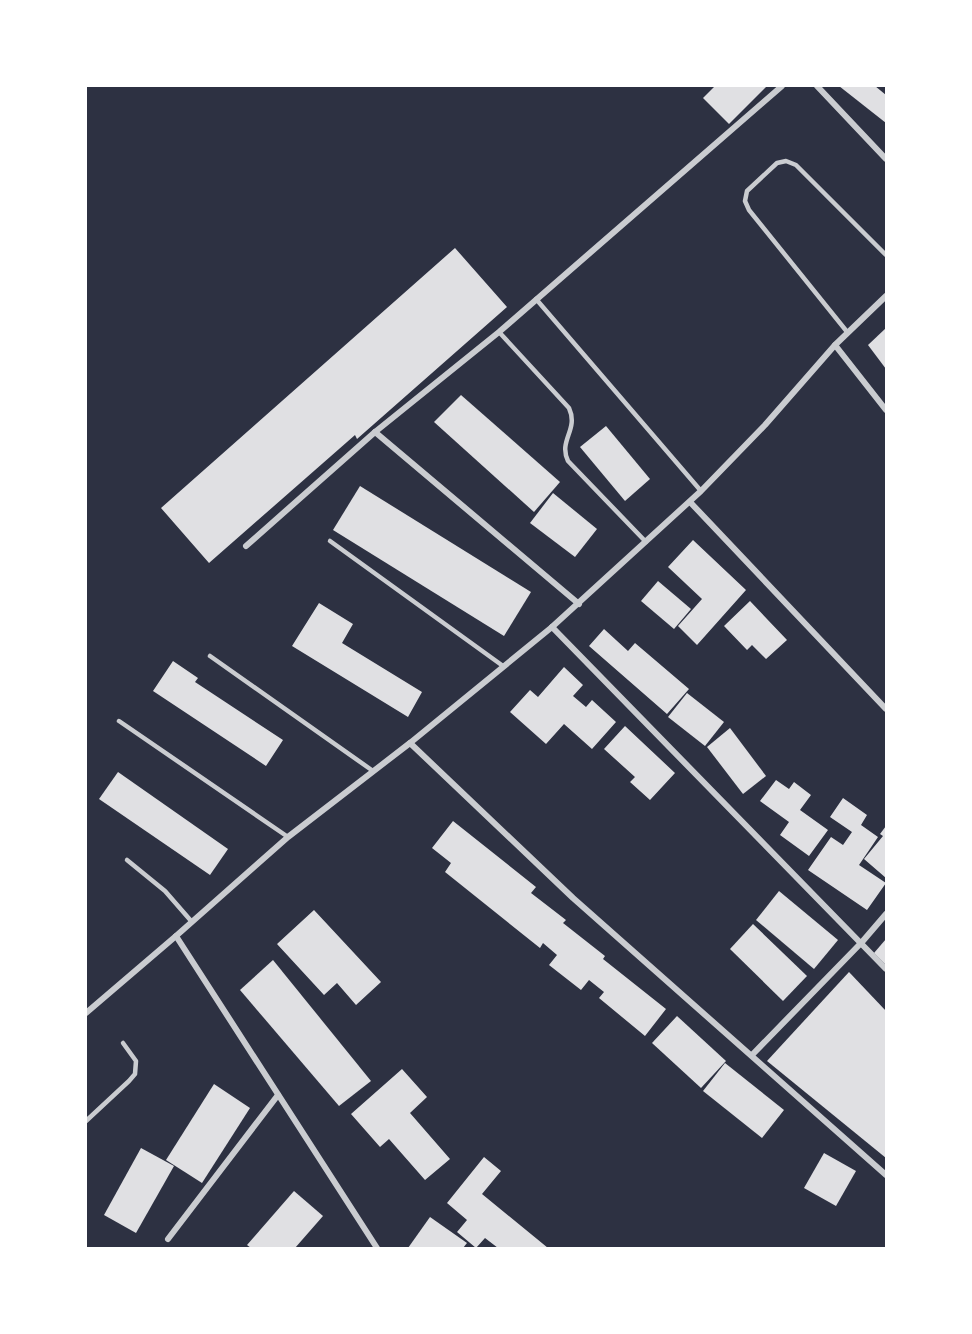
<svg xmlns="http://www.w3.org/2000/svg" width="972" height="1334" font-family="Raleway,sans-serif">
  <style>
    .building { fill: #e0e0e3 }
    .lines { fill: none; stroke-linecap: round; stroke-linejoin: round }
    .service { stroke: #caccd0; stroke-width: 4.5 }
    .minor { stroke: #caccd0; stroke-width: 6 }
  </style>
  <rect width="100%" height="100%" fill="#2d3142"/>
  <g class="building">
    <path d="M 715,86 L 767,86 L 729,124 L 703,98 Z"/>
    <path d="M 839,86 L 875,86 L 886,95 L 886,123 Z"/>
    <path d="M 455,248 L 507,307 L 357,439 L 355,435 L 209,563 L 161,508 Z"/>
    <path d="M 886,328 L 886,369 L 868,345 Z"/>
    <path d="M 461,395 L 560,482 L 534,512 L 434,422 Z"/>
    <path d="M 606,426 L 650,479 L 625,501 L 580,447 Z"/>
    <path d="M 360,486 L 531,592 L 504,636 L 333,530 Z"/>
    <path d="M 553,493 L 597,529 L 575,557 L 530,523 Z"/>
    <path d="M 693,540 L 746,590 L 697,645 L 678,626 L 702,599 L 668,567 Z"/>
    <path d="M 658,581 L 691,609 L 674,629 L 641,601 Z"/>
    <path d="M 750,601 L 787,640 L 766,659 L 752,645 L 747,650 L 724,626 Z"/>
    <path d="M 319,603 L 353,624 L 342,643 L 422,692 L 408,717 L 292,646 Z"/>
    <path d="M 604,629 L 628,651 L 635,643 L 689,689 L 667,714 L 589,646 Z"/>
    <path d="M 173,661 L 198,678 L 195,682 L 283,740 L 266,766 L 153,691 Z"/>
    <path d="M 564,667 L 583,685 L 573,696 L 586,707 L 592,700 L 616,722 L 592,749 L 564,724 L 546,744 L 510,712 L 530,690 L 538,697 Z"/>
    <path d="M 687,693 L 724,722 L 705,746 L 668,717 Z"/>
    <path d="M 625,726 L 675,773 L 650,800 L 630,782 L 635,777 L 604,749 Z"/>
    <path d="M 730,728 L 766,776 L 743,794 L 707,747 Z"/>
    <path d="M 118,772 L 228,849 L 210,875 L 99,799 Z"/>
    <path d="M 776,780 L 789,789 L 794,782 L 811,795 L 800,810 L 828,830 L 809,856 L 780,835 L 789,822 L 760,801 Z"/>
    <path d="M 843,798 L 867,815 L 861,825 L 878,837 L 859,865 L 886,883 L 867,910 L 808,870 L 831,837 L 843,845 L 852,832 L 830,817 Z"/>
    <path d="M 453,821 L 536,887 L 531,893 L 566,920 L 563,923 L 605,956 L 603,959 L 666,1009 L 645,1036 L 599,998 L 604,992 L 589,980 L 581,990 L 549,965 L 557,955 L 543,943 L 540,948 L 445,872 L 451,863 L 432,848 Z"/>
    <path d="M 886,826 L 886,878 L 864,859 L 883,836 L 880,834 Z"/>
    <path d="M 779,891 L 838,940 L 814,969 L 756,920 Z"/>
    <path d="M 314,910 L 381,982 L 356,1005 L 337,983 L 324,995 L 277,944 Z"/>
    <path d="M 753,924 L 807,976 L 783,1001 L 730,949 Z"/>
    <path d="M 886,939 L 886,965 L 874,953 Z"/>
    <path d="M 273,960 L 371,1081 L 339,1106 L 240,990 Z"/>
    <path d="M 849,972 L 886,1011 L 886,1158 L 767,1061 Z"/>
    <path d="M 677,1016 L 726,1061 L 701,1088 L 652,1043 Z"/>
    <path d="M 725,1063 L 784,1110 L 762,1138 L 703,1091 Z"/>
    <path d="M 402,1069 L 427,1097 L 410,1113 L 450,1159 L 425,1180 L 389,1139 L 380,1147 L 351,1114 Z"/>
    <path d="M 214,1084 L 250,1108 L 202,1183 L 166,1160 Z"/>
    <path d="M 141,1148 L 174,1166 L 136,1233 L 104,1215 Z"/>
    <path d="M 824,1153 L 856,1171 L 836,1206 L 804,1188 Z"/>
    <path d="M 484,1157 L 501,1171 L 482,1194 L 548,1248 L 498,1248 L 485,1238 L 476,1248 L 457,1232 L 467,1220 L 447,1203 Z"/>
    <path d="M 294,1191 L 323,1216 L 295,1248 L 251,1248 L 247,1245 Z"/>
    <path d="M 430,1217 L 467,1243 L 463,1248 L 408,1248 Z"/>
  </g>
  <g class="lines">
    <g class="service">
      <path d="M 536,299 L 701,491"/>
      <path d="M 499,332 L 569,408 C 579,430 558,440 568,461 L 646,542"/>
      <path d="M 848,333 L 749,210 L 745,201 L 747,191 L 777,163 L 786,161 L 796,165 L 886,255"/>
      <path d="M 330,541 L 503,666"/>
      <path d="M 210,656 L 373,771"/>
      <path d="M 119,721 L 288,837"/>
      <path d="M 127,860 L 165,891 L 192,922"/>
      <path d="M 86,1121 L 129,1081 L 135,1074 L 136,1061 L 123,1043"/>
    </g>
    <g class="minor">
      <path d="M 817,86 L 886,159"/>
      <path d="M 835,345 L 886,410"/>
      <path d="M 375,432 L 579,604"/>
      <path d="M 690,502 L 886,709"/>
      <path d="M 246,546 L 375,432 L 499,332 L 782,86"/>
      <path d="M 552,627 L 886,969"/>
      <path d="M 410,743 L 573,898 L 886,1175"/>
      <path d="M 176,936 L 377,1248"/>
      <path d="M 86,1013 L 176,936 L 288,837 L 410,743 L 552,627 L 701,491 L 765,425 L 835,345 L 886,296"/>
      <path d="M 752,1055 L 862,942 L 886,914"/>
      <path d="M 168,1239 L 278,1095"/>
    </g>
  </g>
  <rect width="972" height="1334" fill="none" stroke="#ffffff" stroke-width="174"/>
</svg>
